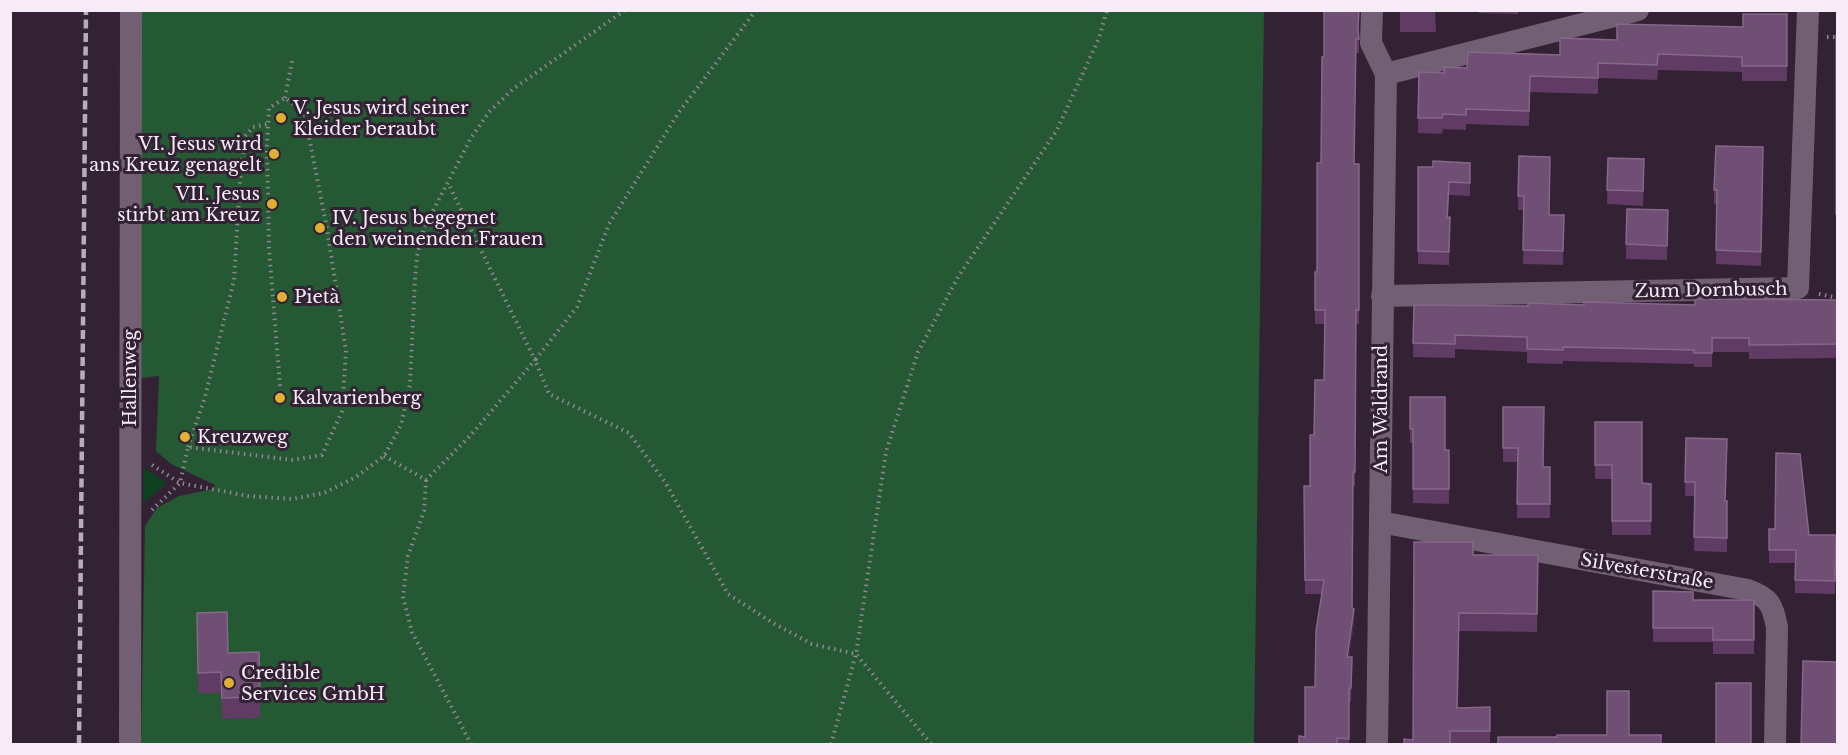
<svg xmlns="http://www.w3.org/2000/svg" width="1848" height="755" font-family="'Libre Baskerville',serif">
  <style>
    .green { fill: #0c401e }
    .forest { fill: #245933 }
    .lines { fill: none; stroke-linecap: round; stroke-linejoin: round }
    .path { stroke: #938594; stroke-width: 4; stroke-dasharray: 1.5 4.5; stroke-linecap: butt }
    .minor { stroke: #725f74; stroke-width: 22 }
    .rail { stroke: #b9acba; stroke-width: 4.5; stroke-dasharray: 9 4.5; stroke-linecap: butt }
    .wall { fill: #603c65 }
    .shaded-wall { fill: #472a4a }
    .building { fill: #704f75; stroke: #856789; stroke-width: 1.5 }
    .poi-dot { fill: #e0b034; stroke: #322233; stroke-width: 2 }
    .labels { text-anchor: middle; stroke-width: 6; stroke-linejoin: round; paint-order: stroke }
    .poi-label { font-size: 18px; fill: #f6ebf7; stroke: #322233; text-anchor: start }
    .street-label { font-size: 18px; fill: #f6ebf7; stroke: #322233 }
  </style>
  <rect width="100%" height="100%" fill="#322233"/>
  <path class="green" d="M 144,468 L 167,483 L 143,503 Z"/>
  <path class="forest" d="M 139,11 L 1264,11 L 1254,744 L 141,744 L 145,526 L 157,508 L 179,496 L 213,489 L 215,485 L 171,464 L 156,451 L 159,376 L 141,378 Z"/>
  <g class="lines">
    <g class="path">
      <path d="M 756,10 L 679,112 L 609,224 L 577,307 L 535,360 L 549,394 L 629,433 L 665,482 L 728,594 L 773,623 L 812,644 L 856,654 L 931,744"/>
      <path d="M 1827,37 L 1838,37"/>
      <path d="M 285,98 L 292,61"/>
      <path d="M 1819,294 L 1838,298"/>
      <path d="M 188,447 L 205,397 L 234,280 L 240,181 L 245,136 L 253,127 L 268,124"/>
      <path d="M 384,456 L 426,480 L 471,435 L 535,360 L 448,183"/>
      <path d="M 152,465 L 180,483 L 248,496 L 292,499 L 324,493 L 356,477 L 384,456 L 401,425 L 410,384 L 415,279 L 417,256 L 424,228 L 471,138 L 489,112 L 513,89 L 625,10"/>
      <path d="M 426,480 L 424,511 L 408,556 L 403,597 L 412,632 L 471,744"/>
      <path d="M 152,510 L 180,483 L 188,447 L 293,460 L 322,455 L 342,411 L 346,351 L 327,229 L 304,111 L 285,98 L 269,108 L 267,145 L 269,249 L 280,386"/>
      <path d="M 831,744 L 856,654 L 886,452 L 918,352 L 958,277 L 1057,130 L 1099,38 L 1107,10"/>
    </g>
    <g class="minor">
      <path d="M 1372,10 L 1371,43 L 1386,74"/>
      <path d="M 1382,296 L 1798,288 L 1808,10"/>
      <path d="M 1380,522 L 1748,590 C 1770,598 1772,604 1777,627 L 1775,744"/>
      <path d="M 130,744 L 131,10"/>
      <path d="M 1377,744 L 1386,74 L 1638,10"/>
    </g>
    <path class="rail" d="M 79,744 L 86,10"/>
  </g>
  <g class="wall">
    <path d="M 1359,10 L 1358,32 L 1359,39 L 1359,53 L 1356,53 L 1354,164 L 1359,164 L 1359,324 L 1356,324 L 1355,486 L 1353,486 L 1352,608 L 1354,623 L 1349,657 L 1352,671 L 1351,702 L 1349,702 L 1349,744 L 1299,744 L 1305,737 L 1315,687 L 1322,594 L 1305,594 L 1304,500 L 1310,486 L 1314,435 L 1324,380 L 1324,324 L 1315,324 L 1315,272 L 1317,272 L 1324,57 Z"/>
    <path d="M 1393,10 L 1435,10 L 1436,32 L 1400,32 L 1400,12 L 1393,12 Z"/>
    <path d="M 1479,10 L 1518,10 L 1518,14 L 1479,13 Z"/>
    <path d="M 1787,14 L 1787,81 L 1742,81 L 1742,72 L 1658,70 L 1657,80 L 1598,78 L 1598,94 L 1530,92 L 1529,126 L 1466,124 L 1466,130 L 1443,129 L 1442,134 L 1418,133 L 1419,72 L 1444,73 L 1467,68 L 1560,55 L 1617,40 L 1743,27 Z"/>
    <rect x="1836" y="35" width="2" height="193"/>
    <path d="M 1763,147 L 1761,266 L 1716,264 L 1717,204 L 1714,204 L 1714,190 Z"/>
    <path d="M 1519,156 L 1549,215 L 1564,215 L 1563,265 L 1523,264 L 1524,210 L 1518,210 Z"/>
    <path d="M 1608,158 L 1644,173 L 1643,206 L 1607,204 Z"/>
    <path d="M 1470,163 L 1470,196 L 1449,195 L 1448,217 L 1450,217 L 1449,265 L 1418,264 L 1418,167 L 1433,167 Z"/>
    <path d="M 1627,209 L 1668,210 L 1667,260 L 1626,259 Z"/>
    <path d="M 1838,300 L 1838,358 L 1749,359 L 1749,352 L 1712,352 L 1712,367 L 1694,367 L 1694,364 L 1563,361 L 1563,364 L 1527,363 L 1527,352 L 1455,349 L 1455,358 L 1413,357 L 1414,305 L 1528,306 L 1584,305 L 1695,305 Z"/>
    <path d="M 1410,397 L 1445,450 L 1449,450 L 1449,504 L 1413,503 L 1413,443 L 1410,443 Z"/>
    <path d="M 1503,407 L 1544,467 L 1550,467 L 1550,518 L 1517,518 L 1518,462 L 1503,462 Z"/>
    <path d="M 1595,422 L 1642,483 L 1651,484 L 1651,535 L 1612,535 L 1612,479 L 1595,479 Z"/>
    <path d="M 1686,438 L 1726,501 L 1727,501 L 1727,552 L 1694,551 L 1695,496 L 1685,496 Z"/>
    <path d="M 1769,529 L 1809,535 L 1836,535 L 1835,594 L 1795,593 L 1795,563 L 1769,563 Z"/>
    <path d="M 1473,555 L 1538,555 L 1537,632 L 1459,631 L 1458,708 L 1490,707 L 1490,744 L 1404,744 L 1413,740 Z"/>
    <path d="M 1653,591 L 1693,600 L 1754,600 L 1754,654 L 1713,654 L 1713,642 L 1653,642 Z"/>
    <path d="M 197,613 L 260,697 L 260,718 L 222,719 L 221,693 L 198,693 Z"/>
  </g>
  <path class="shaded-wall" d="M 1354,609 L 1354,623 L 1347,671 L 1347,657 Z"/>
  <g class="building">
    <path d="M 1324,10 L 1359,10 L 1358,29 L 1359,39 L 1356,39 L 1354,164 L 1359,164 L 1359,310 L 1356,310 L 1355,472 L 1353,472 L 1352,608 L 1354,609 L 1347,657 L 1352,657 L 1351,688 L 1349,688 L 1349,739 L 1337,738 L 1337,744 L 1299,744 L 1299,736 L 1305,737 L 1305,687 L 1315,687 L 1316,631 L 1324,580 L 1305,580 L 1304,486 L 1310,486 L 1310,435 L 1314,435 L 1315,380 L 1324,380 L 1325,310 L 1315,310 L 1315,272 L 1317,272 L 1317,163 L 1321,163 L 1322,57 L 1324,57 Z"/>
    <path d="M 1400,10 L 1435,10 L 1436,11 L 1400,11 Z"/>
    <path d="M 1743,14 L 1787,14 L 1787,66 L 1742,66 L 1742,57 L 1658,54 L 1657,65 L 1598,63 L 1598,78 L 1530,76 L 1529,111 L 1466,109 L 1466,115 L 1443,114 L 1442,118 L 1418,118 L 1419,72 L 1444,73 L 1444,67 L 1467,68 L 1468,52 L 1560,55 L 1560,38 L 1617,40 L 1617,24 L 1743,27 Z"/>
    <rect x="1836" y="35" width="2" height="179"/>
    <path d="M 1716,146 L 1763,147 L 1761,252 L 1716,250 L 1717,190 L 1714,190 Z"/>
    <path d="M 1519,156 L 1550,157 L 1549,215 L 1564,215 L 1563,251 L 1523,250 L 1524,196 L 1518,196 Z"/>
    <path d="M 1608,158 L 1644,159 L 1643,191 L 1607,190 Z"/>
    <path d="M 1433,161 L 1470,163 L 1470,183 L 1449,182 L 1447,218 L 1450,217 L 1449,252 L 1418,251 L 1418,167 L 1433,167 Z"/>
    <path d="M 1627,209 L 1668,210 L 1667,246 L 1626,244 Z"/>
    <path d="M 1695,299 L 1838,300 L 1838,344 L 1749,345 L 1749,338 L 1712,338 L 1712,353 L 1694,353 L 1694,350 L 1563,347 L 1563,350 L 1527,349 L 1527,337 L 1455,335 L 1455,344 L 1413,343 L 1414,305 L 1528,306 L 1528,303 L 1584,305 L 1584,302 L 1695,305 Z"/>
    <path d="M 1410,397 L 1445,397 L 1445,450 L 1449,450 L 1449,489 L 1413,489 L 1413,429 L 1410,429 Z"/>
    <path d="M 1503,407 L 1544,407 L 1543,467 L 1550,467 L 1550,504 L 1517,504 L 1518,448 L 1503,448 Z"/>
    <path d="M 1595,422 L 1642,422 L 1642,483 L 1651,484 L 1651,521 L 1612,521 L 1612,465 L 1595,465 Z"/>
    <path d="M 1686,438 L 1727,439 L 1725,501 L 1727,501 L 1727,538 L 1694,537 L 1695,482 L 1685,482 Z"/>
    <path d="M 1776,453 L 1800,454 L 1809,535 L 1836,535 L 1835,581 L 1795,580 L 1796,550 L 1769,550 L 1769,529 L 1775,529 Z"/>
    <path d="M 1414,542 L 1473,542 L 1473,555 L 1538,555 L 1537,614 L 1459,613 L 1457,708 L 1490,707 L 1490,731 L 1450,731 L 1450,744 L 1404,744 L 1404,739 L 1413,740 Z"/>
    <path d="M 1653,591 L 1693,592 L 1693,600 L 1754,600 L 1754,640 L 1713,640 L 1713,628 L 1653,628 Z"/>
    <path d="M 227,612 L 228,653 L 259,652 L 260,697 L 222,698 L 221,672 L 198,673 L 197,613 Z"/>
    <path d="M 1803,661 L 1838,662 L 1838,744 L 1801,744 Z"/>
    <rect x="1716" y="683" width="35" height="61"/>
    <path d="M 1607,691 L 1629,691 L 1629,735 L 1661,735 L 1661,744 L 1498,744 L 1498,737 L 1557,737 L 1557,735 L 1607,735 Z"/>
  </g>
  <g class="poi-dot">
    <circle cx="281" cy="118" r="6"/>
    <circle cx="274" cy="154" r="6"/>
    <circle cx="272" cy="204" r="6"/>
    <circle cx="320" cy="228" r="6"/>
    <circle cx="282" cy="297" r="6"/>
    <circle cx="280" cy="398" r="6"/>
    <circle cx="185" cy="437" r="6"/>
    <circle cx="229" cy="683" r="6"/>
  </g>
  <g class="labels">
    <g class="poi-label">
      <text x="293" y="114">V. Jesus wird seiner<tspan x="293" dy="21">Kleider beraubt</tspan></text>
      <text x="262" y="150" text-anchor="end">VI. Jesus wird<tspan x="262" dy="21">ans Kreuz genagelt</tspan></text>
      <text x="260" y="200" text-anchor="end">VII. Jesus<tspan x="260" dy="21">stirbt am Kreuz</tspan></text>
      <text x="332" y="224">IV. Jesus begegnet<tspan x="332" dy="21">den weinenden Frauen</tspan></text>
      <text x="294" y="303">Pietà</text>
      <text x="292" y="404">Kalvarienberg</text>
      <text x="197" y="443">Kreuzweg</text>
      <text x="241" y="679">Credible<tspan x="241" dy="21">Services GmbH</tspan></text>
    </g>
    <g class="street-label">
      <text transform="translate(1711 290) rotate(-1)" y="6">Zum Dornbusch</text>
      <text transform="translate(130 378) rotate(-90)" y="6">Hallenweg</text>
      <text transform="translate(1381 409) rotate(-90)" y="6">Am Waldrand</text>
      <text transform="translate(1647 571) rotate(10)" y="6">Silvesterstraße</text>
    </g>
  </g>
  <rect width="1848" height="755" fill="none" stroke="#f6ebf7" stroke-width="24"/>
</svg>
